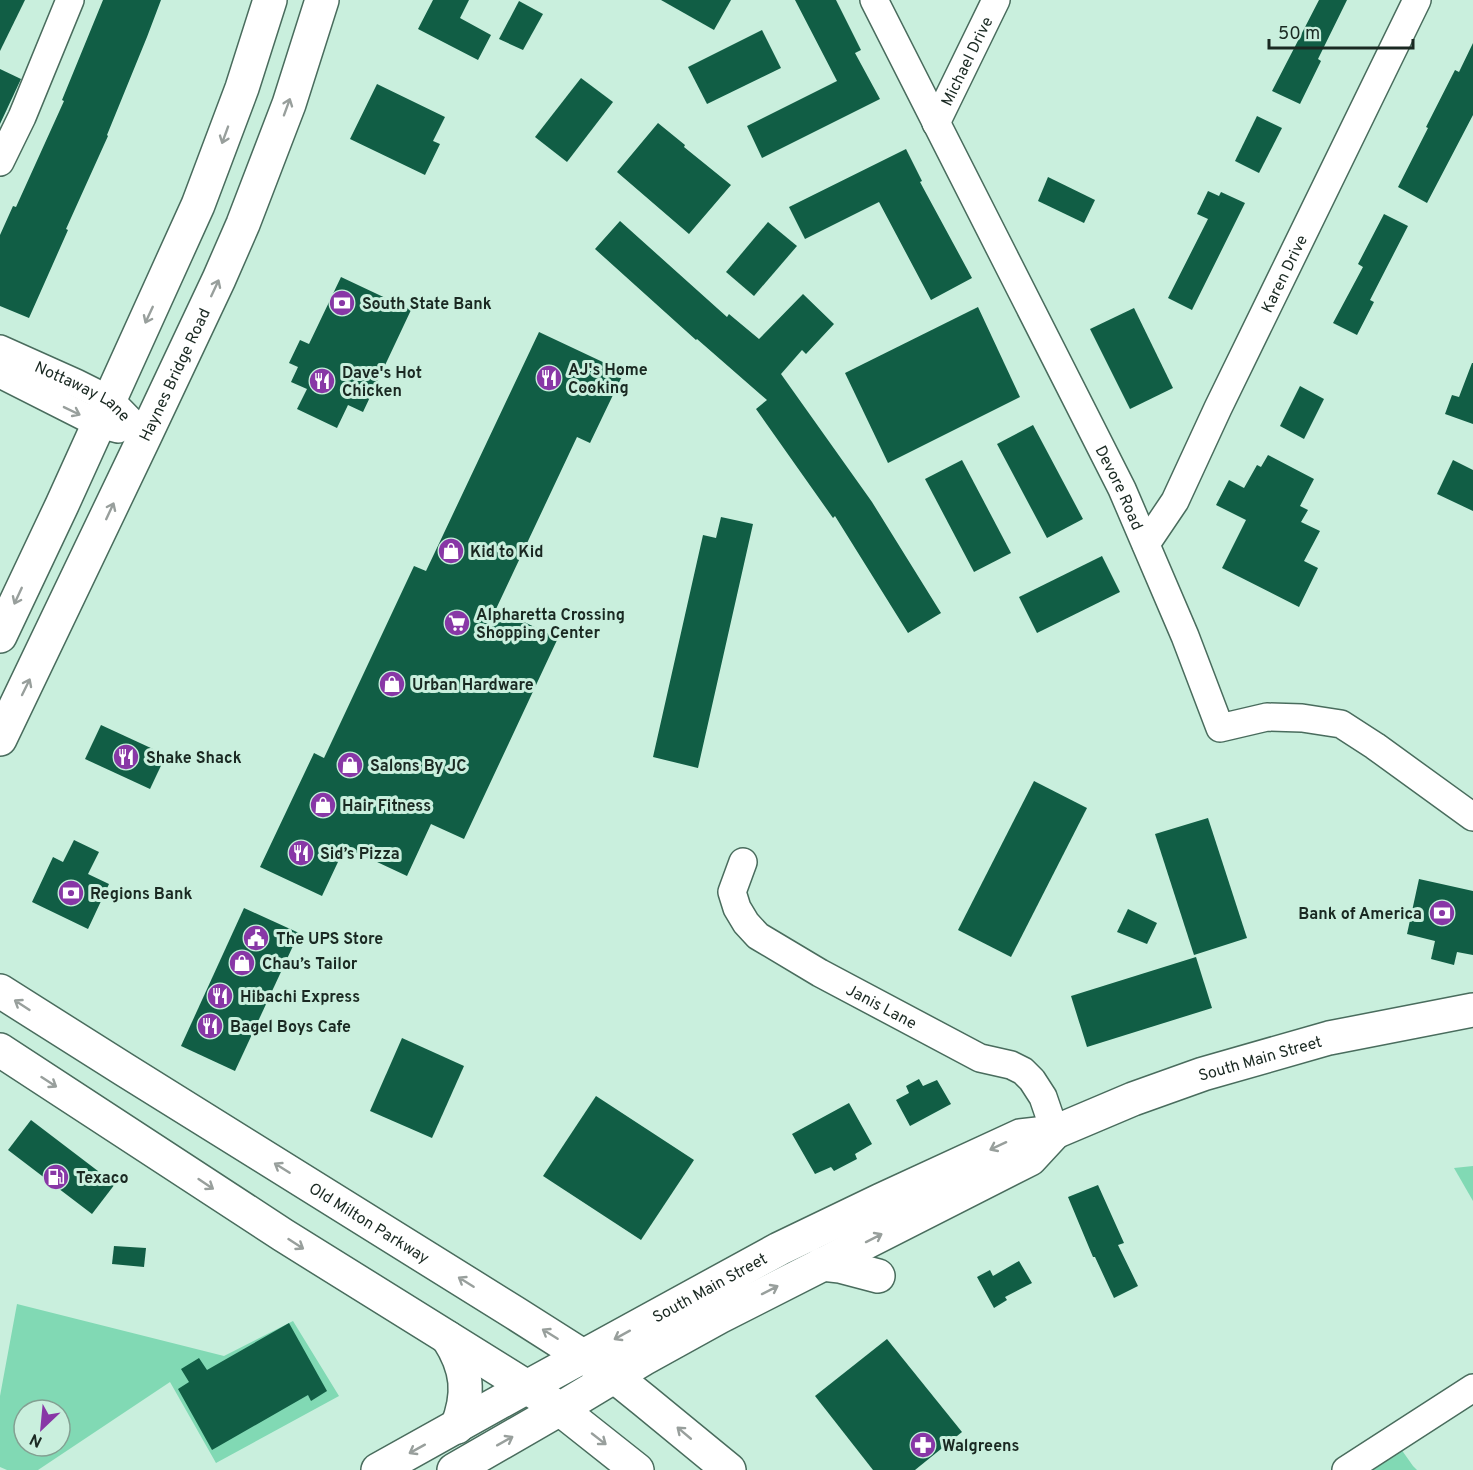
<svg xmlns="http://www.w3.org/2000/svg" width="1473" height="1470" font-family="Overpass,sans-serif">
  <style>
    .green { fill: #81d9b4; fill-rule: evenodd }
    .building { fill: #115e45 }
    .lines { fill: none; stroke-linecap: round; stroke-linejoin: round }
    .minor-casing { stroke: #496c5d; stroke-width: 30 }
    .major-casing { stroke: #496c5d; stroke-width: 36 }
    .highway-casing { stroke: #496c5d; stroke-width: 36 }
    .minor { stroke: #fff; stroke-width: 27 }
    .major { stroke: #fff; stroke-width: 33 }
    .highway { stroke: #fff; stroke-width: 33 }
    .oneway { stroke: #989f9c }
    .labels { text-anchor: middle; stroke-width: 6; stroke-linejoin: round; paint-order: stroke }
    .street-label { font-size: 16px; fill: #1a2922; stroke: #c9efdd }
    .poi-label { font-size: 16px; font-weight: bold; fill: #1a2922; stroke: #c9efdd; text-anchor: start }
  </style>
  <rect width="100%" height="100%" fill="#c9efdd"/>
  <g class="green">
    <path d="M 1473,1166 L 1473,1201 L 1454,1168 Z"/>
    <path d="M 17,1304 L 224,1356 L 293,1321 L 339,1396 L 216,1463 L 170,1382 L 38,1470 L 7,1470 L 0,1467 L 0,1396 ZM 24,1410 L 60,1410 L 60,1446 L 24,1446 Z"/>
    <path d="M 1401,1449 L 1413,1466 L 1417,1470 L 1365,1470 Z"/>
  </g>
  <g class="building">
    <path d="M 0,0 L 25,0 L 0,51 Z"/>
    <path d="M 103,0 L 161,0 L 147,37 L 107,135 L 108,136 L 66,229 L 68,230 L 29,318 L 0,306 L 0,235 L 13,206 L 16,207 L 64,101 L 62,100 Z"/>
    <path d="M 433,0 L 469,0 L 460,18 L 491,35 L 478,60 L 418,29 Z"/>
    <path d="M 661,0 L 731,0 L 714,30 Z"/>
    <path d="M 795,0 L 836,0 L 861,50 L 855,53 L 880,99 L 762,158 L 747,126 L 837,81 Z"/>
    <path d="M 1319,0 L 1347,0 L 1318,59 L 1321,61 L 1300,104 L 1272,91 Z"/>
    <path d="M 519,1 L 543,14 L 523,50 L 499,39 Z"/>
    <path d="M 762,30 L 781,68 L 707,104 L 688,67 Z"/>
    <path d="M 1473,43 L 1473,115 L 1427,203 L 1398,187 L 1428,128 L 1426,127 L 1455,70 L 1459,72 Z"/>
    <path d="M 0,69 L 21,79 L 0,124 Z"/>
    <path d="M 581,78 L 613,102 L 567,162 L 535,137 Z"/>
    <path d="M 377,84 L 445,117 L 433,141 L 440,144 L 425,175 L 350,139 Z"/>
    <path d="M 1257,116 L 1282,128 L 1259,173 L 1235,161 Z"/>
    <path d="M 658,123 L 685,145 L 684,147 L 731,185 L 689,234 L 617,172 Z"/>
    <path d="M 906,149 L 922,181 L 920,182 L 972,278 L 931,300 L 879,202 L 805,239 L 789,207 Z"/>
    <path d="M 1048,177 L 1095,200 L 1084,223 L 1038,201 Z"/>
    <path d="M 1208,191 L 1219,196 L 1221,192 L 1245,203 L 1192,310 L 1168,298 L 1208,219 L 1197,214 Z"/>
    <path d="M 1384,214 L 1408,226 L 1370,300 L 1374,302 L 1357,335 L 1333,323 L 1363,267 L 1358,264 Z"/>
    <path d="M 620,221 L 727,317 L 729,314 L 759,339 L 803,294 L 834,324 L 806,354 L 802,350 L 781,374 L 872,502 L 941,613 L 908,633 L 835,516 L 833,518 L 756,409 L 767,400 L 697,339 L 696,340 L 595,249 Z"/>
    <path d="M 768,222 L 797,246 L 754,296 L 726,272 Z"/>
    <path d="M 341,277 L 411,310 L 363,412 L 348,405 L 337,428 L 297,409 L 307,389 L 291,382 L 298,367 L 289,363 L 300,340 L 309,344 Z"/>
    <path d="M 978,307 L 1020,397 L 888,463 L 845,373 Z"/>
    <path d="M 1134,308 L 1173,388 L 1130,409 L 1090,329 Z"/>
    <path d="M 539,332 L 624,372 L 590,443 L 577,437 L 496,609 L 558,638 L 464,839 L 431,824 L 407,876 L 345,847 L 322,896 L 260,867 L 314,753 L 324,758 L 414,566 L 426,571 Z"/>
    <path d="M 1472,363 L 1473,363 L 1473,424 L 1445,414 L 1452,395 L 1459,397 Z"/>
    <path d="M 1300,386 L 1324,399 L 1304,439 L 1280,426 Z"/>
    <path d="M 1033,425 L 1083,519 L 1047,538 L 997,444 Z"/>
    <path d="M 1268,455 L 1314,479 L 1300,506 L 1308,510 L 1301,522 L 1320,531 L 1304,561 L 1318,568 L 1299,607 L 1222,568 L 1246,520 L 1216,505 L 1229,480 L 1244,488 L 1257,465 L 1261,467 Z"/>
    <path d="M 962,460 L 1011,553 L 974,572 L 925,479 Z"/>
    <path d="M 1453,460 L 1473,470 L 1473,511 L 1437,494 Z"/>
    <path d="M 721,517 L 753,524 L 698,768 L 653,757 L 703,535 L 716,538 Z"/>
    <path d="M 1102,556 L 1120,592 L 1037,633 L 1019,597 Z"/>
    <path d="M 101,725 L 166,755 L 150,789 L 85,759 Z"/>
    <path d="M 1034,781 L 1087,808 L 1011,957 L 958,930 Z"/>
    <path d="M 1208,818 L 1247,938 L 1194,955 L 1155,834 Z"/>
    <path d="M 74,840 L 99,852 L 88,874 L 109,884 L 88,929 L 32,902 L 53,857 L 63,862 Z"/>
    <path d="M 1419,879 L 1473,891 L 1473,955 L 1457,952 L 1454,965 L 1431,959 L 1435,941 L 1407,934 Z"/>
    <path d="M 244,908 L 299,933 L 235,1071 L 181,1046 Z"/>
    <path d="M 1128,909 L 1157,923 L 1147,944 L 1117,932 Z"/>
    <path d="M 1196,957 L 1212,1008 L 1087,1047 L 1071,996 Z"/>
    <path d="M 402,1038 L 464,1066 L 432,1138 L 370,1111 Z"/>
    <path d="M 919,1079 L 923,1086 L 937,1080 L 951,1104 L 910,1126 L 896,1100 L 909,1093 L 906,1086 Z"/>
    <path d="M 596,1096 L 694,1160 L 641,1240 L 543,1176 Z"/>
    <path d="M 849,1103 L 872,1144 L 855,1154 L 857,1159 L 834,1171 L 831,1167 L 815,1174 L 792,1134 Z"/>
    <path d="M 31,1120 L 115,1184 L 92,1214 L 8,1150 Z"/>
    <path d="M 1098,1185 L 1124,1243 L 1118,1245 L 1138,1286 L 1114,1298 L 1095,1257 L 1093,1257 L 1068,1197 Z"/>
    <path d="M 114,1246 L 146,1248 L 144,1267 L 112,1264 Z"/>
    <path d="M 1019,1261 L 1032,1283 L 1005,1297 L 1007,1300 L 994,1308 L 977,1277 L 990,1270 L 993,1276 Z"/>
    <path d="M 289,1323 L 327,1391 L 311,1401 L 308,1395 L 212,1450 L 178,1389 L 189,1382 L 181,1369 L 199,1358 L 207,1370 Z"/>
    <path d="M 887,1339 L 962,1432 L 915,1470 L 873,1470 L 815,1396 Z"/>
  </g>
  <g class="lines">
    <g class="minor-casing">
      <g id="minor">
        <path id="s1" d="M 874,0 L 1122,489 L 1185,636 L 1220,728 L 1267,717 L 1302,718 L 1341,724 L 1375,746 L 1473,817"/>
        <path id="s2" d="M 936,123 L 996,0"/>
        <path d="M 0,162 L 22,117 L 70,0"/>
        <path id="s3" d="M 0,349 L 76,383 L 110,400 L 145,436"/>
        <path d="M 0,374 L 99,424 L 118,429"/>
        <path id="s4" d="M 1146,544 L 1175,501 L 1218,408 L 1417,0"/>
        <path id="s5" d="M 743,862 L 732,892 L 737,908 L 746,923 L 758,936 L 820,973 L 980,1058 L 1011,1065 L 1023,1071 L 1032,1080 L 1043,1097 L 1055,1132"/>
        <path d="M 1346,1470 L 1473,1388"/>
      </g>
    </g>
    <g class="major-casing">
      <g id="major">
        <path d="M 0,636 L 62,505 L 198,205 L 242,88 L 270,0"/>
        <path id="s6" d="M 0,739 L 145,436 L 219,279 L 243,224 L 289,104 L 322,0"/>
        <path d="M 614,1376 L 645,1401 L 729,1470"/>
        <path d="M 378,1470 L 527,1387"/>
        <path d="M 454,1470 L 560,1409 L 637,1470"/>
      </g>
    </g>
    <g class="highway-casing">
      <g id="highway">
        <path id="s7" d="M 0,991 L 125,1070 L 515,1313 L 600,1367"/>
        <path d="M 0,1050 L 283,1235 L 527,1387 L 560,1409 L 643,1359 L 719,1317 L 1030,1159 L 1055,1132"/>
        <path d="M 822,1264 L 840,1266 L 878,1276"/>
        <path d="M 448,1338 C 468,1369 470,1394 457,1427"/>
        <path id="s8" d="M 527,1387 L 779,1249 L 881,1200 L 1020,1136 L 1055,1132 L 1133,1099 L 1203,1074 L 1329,1038 L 1473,1010"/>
      </g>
    </g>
    <use href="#minor" class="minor"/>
    <use href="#major" class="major"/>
    <use href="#highway" class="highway"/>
  </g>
  <defs><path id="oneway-shaft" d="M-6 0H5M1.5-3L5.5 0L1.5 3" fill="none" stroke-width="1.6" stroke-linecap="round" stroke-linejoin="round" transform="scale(1.5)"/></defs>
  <g class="oneway">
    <use href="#oneway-shaft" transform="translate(287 107) rotate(-70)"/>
    <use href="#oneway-shaft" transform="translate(225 135) rotate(110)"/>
    <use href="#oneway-shaft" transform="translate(215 288) rotate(-65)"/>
    <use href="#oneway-shaft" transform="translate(149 315) rotate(115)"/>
    <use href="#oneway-shaft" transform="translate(72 411) rotate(26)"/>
    <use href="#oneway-shaft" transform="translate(110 511) rotate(-65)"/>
    <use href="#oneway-shaft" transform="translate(18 596) rotate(115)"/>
    <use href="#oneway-shaft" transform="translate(26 687) rotate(-64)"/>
    <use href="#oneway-shaft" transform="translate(22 1005) rotate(-147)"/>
    <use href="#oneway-shaft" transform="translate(49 1082) rotate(33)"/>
    <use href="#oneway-shaft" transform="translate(998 1146) rotate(155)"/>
    <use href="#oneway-shaft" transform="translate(282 1168) rotate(-148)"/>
    <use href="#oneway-shaft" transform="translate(206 1184) rotate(34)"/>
    <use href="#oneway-shaft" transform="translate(874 1238) rotate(-27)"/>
    <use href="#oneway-shaft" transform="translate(296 1244) rotate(33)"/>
    <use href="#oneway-shaft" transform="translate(466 1282) rotate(-148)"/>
    <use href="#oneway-shaft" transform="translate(770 1290) rotate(-27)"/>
    <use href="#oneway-shaft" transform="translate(550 1334) rotate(-148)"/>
    <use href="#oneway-shaft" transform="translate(622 1335) rotate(151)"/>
    <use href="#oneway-shaft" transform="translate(684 1433) rotate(-140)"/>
    <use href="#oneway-shaft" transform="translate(599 1439) rotate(38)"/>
    <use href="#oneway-shaft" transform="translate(505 1441) rotate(-29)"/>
    <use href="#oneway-shaft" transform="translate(417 1449) rotate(151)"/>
  </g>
  <defs>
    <g id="bank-disc" transform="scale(1.35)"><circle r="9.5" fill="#8837a6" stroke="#c9efdd"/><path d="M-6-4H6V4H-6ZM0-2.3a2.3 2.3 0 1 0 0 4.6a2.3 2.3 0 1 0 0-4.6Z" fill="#fff"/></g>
    <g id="restaurant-disc" transform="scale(1.35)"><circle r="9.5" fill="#8837a6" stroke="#c9efdd"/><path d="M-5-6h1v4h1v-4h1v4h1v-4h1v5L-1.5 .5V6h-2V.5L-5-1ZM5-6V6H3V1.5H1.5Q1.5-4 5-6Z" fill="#fff"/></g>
    <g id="shop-disc" transform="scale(1.35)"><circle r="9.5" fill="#8837a6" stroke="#c9efdd"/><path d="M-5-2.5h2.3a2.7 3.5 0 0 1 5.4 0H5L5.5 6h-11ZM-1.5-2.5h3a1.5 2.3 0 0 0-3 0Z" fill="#fff"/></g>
    <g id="supermarket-disc" transform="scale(1.35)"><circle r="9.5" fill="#8837a6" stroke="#c9efdd"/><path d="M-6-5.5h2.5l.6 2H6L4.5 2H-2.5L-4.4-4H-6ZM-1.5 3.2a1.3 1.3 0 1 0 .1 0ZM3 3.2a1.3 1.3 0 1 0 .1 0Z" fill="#fff"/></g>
    <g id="civic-disc" transform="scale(1.35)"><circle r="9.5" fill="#8837a6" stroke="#c9efdd"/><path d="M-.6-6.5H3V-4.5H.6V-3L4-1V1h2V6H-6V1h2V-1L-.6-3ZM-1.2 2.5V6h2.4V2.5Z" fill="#fff"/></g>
    <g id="fuel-disc" transform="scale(1.35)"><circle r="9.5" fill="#8837a6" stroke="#c9efdd"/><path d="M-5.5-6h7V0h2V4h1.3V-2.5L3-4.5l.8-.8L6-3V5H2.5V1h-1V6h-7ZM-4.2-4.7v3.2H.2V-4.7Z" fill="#fff"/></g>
    <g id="pharmacy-disc" transform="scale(1.35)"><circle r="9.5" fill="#8837a6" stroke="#c9efdd"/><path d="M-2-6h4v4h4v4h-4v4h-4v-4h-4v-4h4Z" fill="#fff"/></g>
  </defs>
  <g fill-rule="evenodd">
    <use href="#bank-disc" x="342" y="303"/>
    <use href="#restaurant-disc" x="549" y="378"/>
    <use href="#restaurant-disc" x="322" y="381"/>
    <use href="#shop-disc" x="451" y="551"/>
    <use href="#supermarket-disc" x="457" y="623"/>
    <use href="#shop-disc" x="392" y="684"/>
    <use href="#restaurant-disc" x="126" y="757"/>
    <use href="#shop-disc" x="350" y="765"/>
    <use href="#shop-disc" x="323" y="805"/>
    <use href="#restaurant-disc" x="301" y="853"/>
    <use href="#bank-disc" x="71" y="893"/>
    <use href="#bank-disc" x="1442" y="913"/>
    <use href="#civic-disc" x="256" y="938"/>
    <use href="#shop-disc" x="242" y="963"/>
    <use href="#restaurant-disc" x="220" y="996"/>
    <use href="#restaurant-disc" x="210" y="1026"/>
    <use href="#fuel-disc" x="56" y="1177"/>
    <use href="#pharmacy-disc" x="923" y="1445"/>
  </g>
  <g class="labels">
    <g class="street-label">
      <text dy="6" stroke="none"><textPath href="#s2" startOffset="69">Michael Drive</textPath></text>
      <text dy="6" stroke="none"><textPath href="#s4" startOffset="304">Karen Drive</textPath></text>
      <text dy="6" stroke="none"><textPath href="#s6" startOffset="404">Haynes Bridge Road</textPath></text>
      <text dy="6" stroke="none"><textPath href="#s3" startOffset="93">Nottaway Lane</textPath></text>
      <text dy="6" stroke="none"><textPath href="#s1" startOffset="546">Devore Road</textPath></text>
      <text dy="6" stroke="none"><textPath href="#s5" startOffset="226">Janis Lane</textPath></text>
      <text dy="6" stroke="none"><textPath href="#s8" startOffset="807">South Main Street</textPath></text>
      <text dy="6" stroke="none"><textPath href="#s7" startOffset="436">Old Milton Parkway</textPath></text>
      <text dy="6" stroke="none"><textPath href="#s8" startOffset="208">South Main Street</textPath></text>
    </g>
    <g class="poi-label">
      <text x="362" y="309">South State Bank</text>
      <text x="568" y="375">AJ's Home<tspan x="568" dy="18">Cooking</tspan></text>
      <text x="342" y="378">Dave's Hot<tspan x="342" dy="18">Chicken</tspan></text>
      <text x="470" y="557">Kid to Kid</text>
      <text x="476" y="620">Alpharetta Crossing<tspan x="476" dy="18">Shopping Center</tspan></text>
      <text x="412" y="690">Urban Hardware</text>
      <text x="146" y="763">Shake Shack</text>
      <text x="370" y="771">Salons By JC</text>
      <text x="342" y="811">Hair Fitness</text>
      <text x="320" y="859">Sid’s Pizza</text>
      <text x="90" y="899">Regions Bank</text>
      <text x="1422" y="919" text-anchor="end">Bank of America</text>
      <text x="276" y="944">The UPS Store</text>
      <text x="262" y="969">Chau’s Tailor</text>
      <text x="240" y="1002">Hibachi Express</text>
      <text x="230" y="1032">Bagel Boys Cafe</text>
      <text x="76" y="1183">Texaco</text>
      <text x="942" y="1451">Walgreens</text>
    </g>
  </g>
  <g transform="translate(42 1428) rotate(206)"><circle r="28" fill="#c9efdd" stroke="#83a092" stroke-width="1.5"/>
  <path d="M0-4.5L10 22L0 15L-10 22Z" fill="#8837a6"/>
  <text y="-9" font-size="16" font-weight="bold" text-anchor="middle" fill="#1a2922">N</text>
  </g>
  <path d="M1269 39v9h144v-9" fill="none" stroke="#1a2922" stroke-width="3"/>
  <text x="1278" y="39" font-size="18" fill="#1a2922" stroke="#c9efdd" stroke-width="4.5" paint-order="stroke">50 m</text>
</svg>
